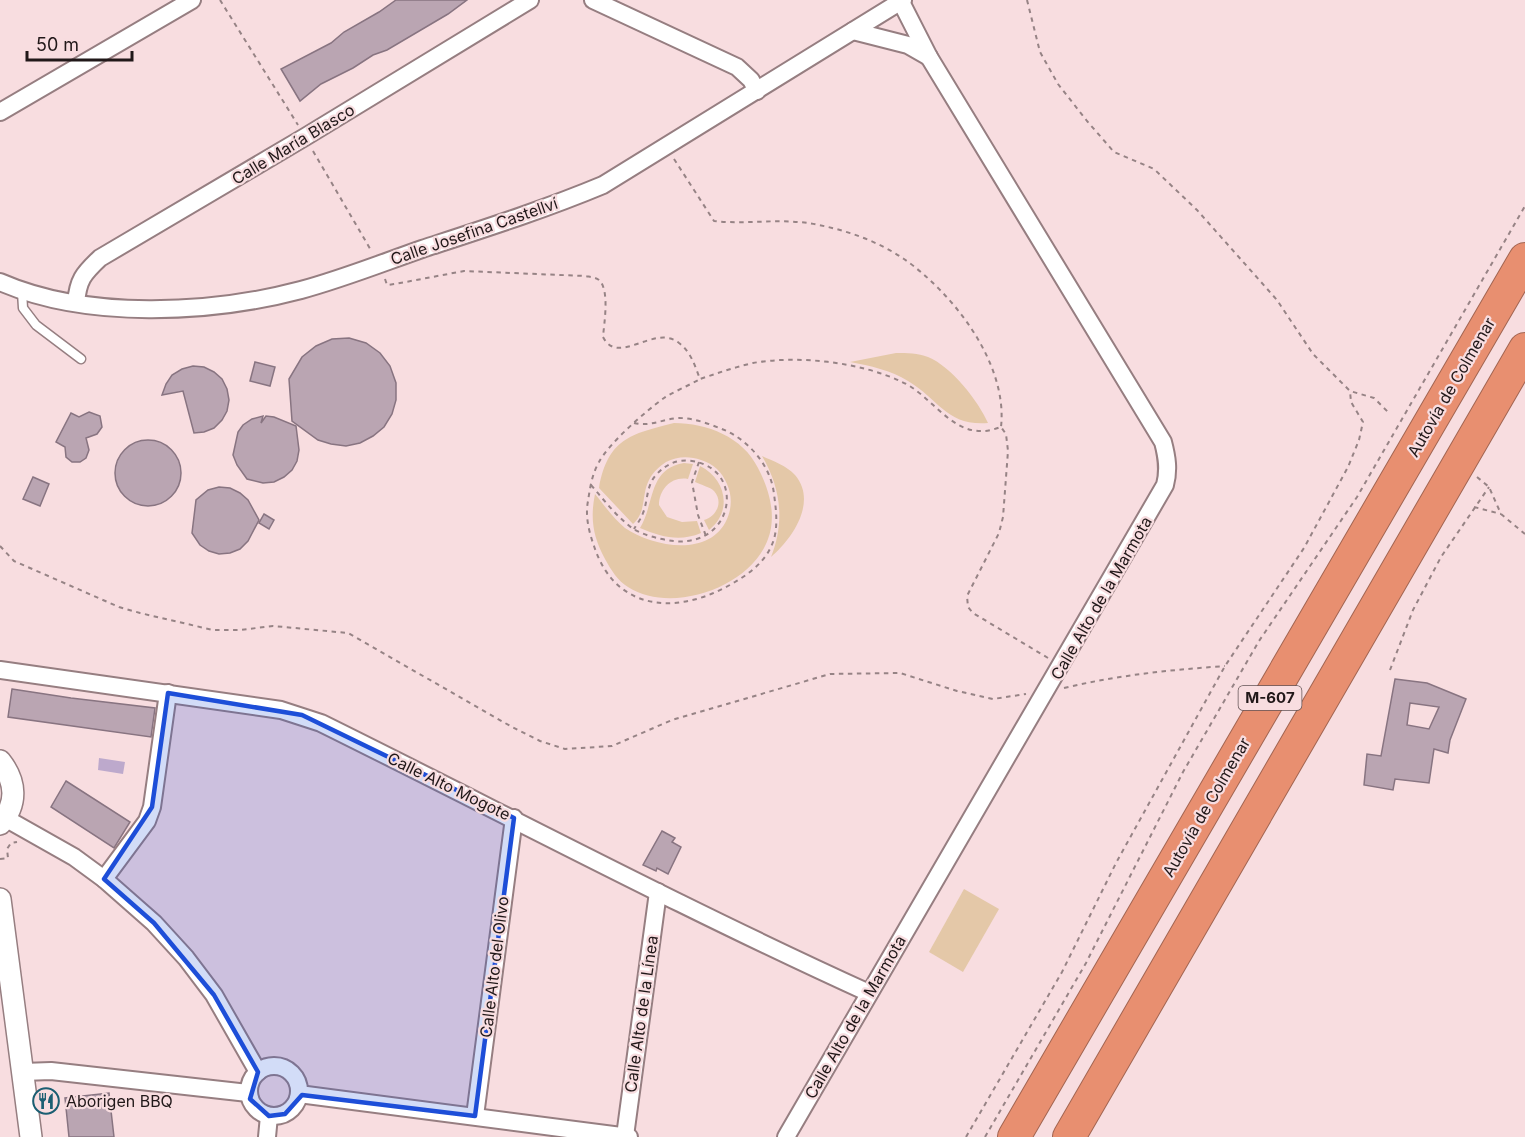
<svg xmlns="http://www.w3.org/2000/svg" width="1525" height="1137" font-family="Inter,sans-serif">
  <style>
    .green { fill: #e4c8a8 }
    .water { fill: #bda9cc }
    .building { fill: #baa5b2; stroke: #887481; stroke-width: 1.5; fill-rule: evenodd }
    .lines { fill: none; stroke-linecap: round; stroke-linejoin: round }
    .service-casing { stroke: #967e81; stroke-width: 11 }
    .minor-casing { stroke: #967e81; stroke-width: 20 }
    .tertiary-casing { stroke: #967e81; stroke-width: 24 }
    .motorway-casing { stroke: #a26552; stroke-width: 34 }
    .path { stroke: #968385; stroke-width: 2; stroke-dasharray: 4.5 4.5; stroke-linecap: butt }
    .service { stroke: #fff; stroke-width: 8 }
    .minor { stroke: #fff; stroke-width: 16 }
    .tertiary { stroke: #fff; stroke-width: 21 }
    .motorway { stroke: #e88f70; stroke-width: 32 }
    .marked { fill: #1d4ed8; fill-opacity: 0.2; stroke: #1d4ed8; stroke-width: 4.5; stroke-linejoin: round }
    .labels { text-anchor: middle; stroke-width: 4.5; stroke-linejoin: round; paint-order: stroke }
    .shield { fill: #f8dde0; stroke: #625355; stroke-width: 1.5 }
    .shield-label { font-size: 15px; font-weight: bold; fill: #211819 }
    .street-label { font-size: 16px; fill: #211819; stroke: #f8dde0 }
    .poi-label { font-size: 16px; fill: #211819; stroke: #f8dde0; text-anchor: start }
  </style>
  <rect width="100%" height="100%" fill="#f8dde0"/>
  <g class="green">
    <path d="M 896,353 C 907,353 918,353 928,357 C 951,366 979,402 988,423 C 946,426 940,400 908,381 C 891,370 870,366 850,362 Z"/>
    <path d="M 674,423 C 707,423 743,437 758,468 C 769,489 777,515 768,539 C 751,587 672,615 628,587 C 618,581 611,570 605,559 C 593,537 590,519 595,494 C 604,505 614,519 625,528 C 653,547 710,558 727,519 C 732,508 732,495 727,484 C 722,472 714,464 701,460 C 690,456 677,456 666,462 C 634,483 652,507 633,524 L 599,488 C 608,439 630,434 674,423 Z"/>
    <path d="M 762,456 C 773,461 787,466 795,475 C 818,502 792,539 771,557 C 785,522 781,488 762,456 Z"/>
    <path d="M 684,463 L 693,464 L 688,479 C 672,476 659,489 659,505 L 667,517 L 682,522 L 697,521 L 701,533 C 680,542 661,537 640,528 C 655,503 648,469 684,463 Z"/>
    <path d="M 700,466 C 726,479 733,511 709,530 L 704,520 C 716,517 724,502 714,491 C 710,487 701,485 695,482 Z"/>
    <path d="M 964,889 L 999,909 L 963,972 L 929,952 Z"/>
  </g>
  <path class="water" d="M 99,758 L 125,762 L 123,774 L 98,770 Z"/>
  <g class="building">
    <path d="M 396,0 L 467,0 L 448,14 L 387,50 L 373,55 L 353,68 L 321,84 L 300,101 L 281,69 L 331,43 L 344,32 L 379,12 Z"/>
    <path d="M 349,338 L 366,343 L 380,353 L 390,366 L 396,383 L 396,400 L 392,414 L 384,427 L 373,436 L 360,443 L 346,446 L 331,444 L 318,440 L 292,421 L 289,379 L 302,357 L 316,346 L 332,339 Z"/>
    <path d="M 255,362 L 275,367 L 270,386 L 250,381 Z"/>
    <path d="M 193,366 L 204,367 L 214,372 L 222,379 L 227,389 L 229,400 L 227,411 L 222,420 L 214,428 L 204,432 L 194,433 L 183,391 L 162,395 L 166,384 L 172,375 L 182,369 Z"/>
    <path d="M 89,412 L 100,416 L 102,427 L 97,434 L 86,438 L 89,450 L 86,458 L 80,462 L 72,462 L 66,457 L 65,447 L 56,442 L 71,413 L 79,417 Z"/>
    <path d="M 263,416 L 261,423 L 266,416 L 274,417 L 296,426 L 299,450 L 297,461 L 292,470 L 284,477 L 274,482 L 263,483 L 247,479 L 237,465 L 233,455 L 238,432 L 243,425 L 252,419 Z"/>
    <circle cx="148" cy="473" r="33"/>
    <path d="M 33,477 L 49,484 L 40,506 L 23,499 Z"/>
    <path d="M 219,487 L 230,488 L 240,493 L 248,500 L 259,520 L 248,541 L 240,549 L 230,553 L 219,554 L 209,551 L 200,545 L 192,533 L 196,500 L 208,490 Z"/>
    <path d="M 264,514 L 274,520 L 269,529 L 259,523 Z"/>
    <path d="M 1395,679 L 1427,683 L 1466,699 L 1450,740 L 1448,753 L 1434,749 L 1429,783 L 1395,779 L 1393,790 L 1364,785 L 1367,754 L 1381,756 ZM 1410,703 L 1439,707 L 1429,729 L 1407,725 Z"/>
    <path d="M 12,689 L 71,698 L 155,708 L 151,737 L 8,717 Z"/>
    <path d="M 66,781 L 130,822 L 114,848 L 51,807 Z"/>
    <path d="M 662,831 L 675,838 L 672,842 L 681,847 L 668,874 L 657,868 L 656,871 L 643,865 Z"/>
    <path d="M 109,1093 L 114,1137 L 69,1137 L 65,1098 Z"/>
  </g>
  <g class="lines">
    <g class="service-casing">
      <path id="service" d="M 22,292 L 23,308 L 36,325 L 81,359"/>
    </g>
    <g class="minor-casing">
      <g id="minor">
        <path d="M 593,0 L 737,67 L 751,80 L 757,91"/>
        <path d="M 853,31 L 908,45 L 929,57"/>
        <path d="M 0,112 L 192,0"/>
        <path d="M 0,282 C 87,320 210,314 301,290 C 342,279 382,263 422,249 C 483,229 543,210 603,185 L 903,0"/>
        <path d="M 76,303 C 78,280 83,274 100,258 L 305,137 L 530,0"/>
        <path d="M 0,670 L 281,710 L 321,723 C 503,813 684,909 869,993"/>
        <path d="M 5,818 L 74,857 L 104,879 L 154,923 L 186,958 L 214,995 L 258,1072"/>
        <path d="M 104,879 L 147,821 L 152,807 L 168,693"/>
        <circle cx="274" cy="1091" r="25"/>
        <path d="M 23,1072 L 51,1071 L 248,1093"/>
        <path d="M 299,1094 L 629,1137"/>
        <path d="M 475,1116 L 514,818"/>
        <path d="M 625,1136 L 658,892"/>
        <path d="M 267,1137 L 269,1116"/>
        <path d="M 786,1137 L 1165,485 C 1169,470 1167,457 1163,442 L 929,57 L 900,0"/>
      </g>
    </g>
    <g class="tertiary-casing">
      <g id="tertiary">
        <path d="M 0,761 C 16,781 18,804 0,824"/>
        <path d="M 0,899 L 31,1137"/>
      </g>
    </g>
    <g class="motorway-casing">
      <g id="motorway">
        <path d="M 1014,1137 L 1525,259"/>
        <path d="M 1069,1137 L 1525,349"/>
      </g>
    </g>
    <g class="path">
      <path d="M 220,0 L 298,125"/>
      <path d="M 1027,0 L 1040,52 L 1058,84 L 1087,121 L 1114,152 L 1154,169 L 1197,210 L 1277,300 L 1313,354 L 1350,391 L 1374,398 L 1390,414"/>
      <path d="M 313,151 L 372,252"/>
      <path d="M 674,159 L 714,221 C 749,225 782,217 819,225 C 849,231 879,242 904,259 C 954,294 1008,364 1001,427"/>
      <path d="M 385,279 L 387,285 L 395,284 L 464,271 L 585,276 C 590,277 595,277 599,280 C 610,290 604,324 603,337 C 618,367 655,323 679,343 C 691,352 695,366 700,379 C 718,373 735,367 753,363 C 798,355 861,362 902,382 C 930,394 950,433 983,431 C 989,431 995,429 1001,427 L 1006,434 L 1008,451 L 1003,517 L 999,533 L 967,596 L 968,607 L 973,613 L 1048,658"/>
      <path d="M 634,423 C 650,427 663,419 679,418 C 695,418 712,425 727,431 C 751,443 771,467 774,494 C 776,509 778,525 774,539 C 768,559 752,572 735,582 C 681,615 616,614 594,546 C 589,532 585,516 588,501 C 590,488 592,474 599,462 C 609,443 646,411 664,398 C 675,391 688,386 700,379"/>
      <path d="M 699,462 L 692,482 L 698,515 L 706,536"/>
      <path d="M 1477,477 L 1489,487 L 1501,514 L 1525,534"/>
      <path d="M 591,485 C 604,500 616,516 632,528 C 641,534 652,537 662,539 C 734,557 749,469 692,461 C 677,459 666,464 656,475 C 646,486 648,501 643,513 C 641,519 637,524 634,529"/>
      <path d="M 1474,507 L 1501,514"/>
      <path d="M 0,546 L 14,561 L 119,607 L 140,613 L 213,630 L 240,630 L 273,626 L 348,633 L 512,727 L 540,741 L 565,749 L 612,746 L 672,720 L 830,674 L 900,673 L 957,691 L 993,699 L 1026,694"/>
      <path d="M 1390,670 L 1413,610 L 1441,557 L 1489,487"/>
      <path d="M 1064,688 C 1119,675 1169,670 1225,666"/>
      <path d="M 0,859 L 8,858 L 7,849 L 11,843 L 17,842"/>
      <path d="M 966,1137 L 1062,972 L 1116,863 L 1225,666 L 1304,548 L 1348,467 L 1359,440 L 1363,422 L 1351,402 L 1350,391"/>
      <path d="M 985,1137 L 1086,963 L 1183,772 L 1259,641 L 1357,497 L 1525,206"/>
    </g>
    <use href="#service" class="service"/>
    <use href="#minor" class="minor"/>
    <use href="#tertiary" class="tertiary"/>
    <use href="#motorway" class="motorway"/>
  </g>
  <path class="marked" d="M 168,693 L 302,715 L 514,818 L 475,1116 L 302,1095 L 285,1114 L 269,1116 L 250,1099 L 258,1072 L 214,995 L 154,923 L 104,879 L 152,807 Z"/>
  <defs>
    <g id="restaurant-ring" transform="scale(1.35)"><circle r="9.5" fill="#f8dde0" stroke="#1b5e72" stroke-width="1.5"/><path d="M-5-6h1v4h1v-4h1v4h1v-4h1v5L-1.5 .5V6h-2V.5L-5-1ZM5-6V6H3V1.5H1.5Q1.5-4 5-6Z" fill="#1b5e72"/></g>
  </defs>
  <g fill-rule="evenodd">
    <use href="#restaurant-ring" x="46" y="1101"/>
  </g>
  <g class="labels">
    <rect class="shield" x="1238.5" y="686" width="63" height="24" rx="4.5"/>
    <g class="shield-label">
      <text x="1270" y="703">M-607</text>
    </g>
    <g class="street-label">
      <text transform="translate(293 144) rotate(-31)" y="6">Calle María Blasco</text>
      <text transform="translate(474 231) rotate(-19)" y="6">Calle Josefina Castellví</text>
      <text transform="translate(1451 387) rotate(-60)" y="6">Autovía de Colmenar</text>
      <text transform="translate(1101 598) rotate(-60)" y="6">Calle Alto de la Marmota</text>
      <text transform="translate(449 786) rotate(26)" y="6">Calle Alto Mogote</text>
      <text transform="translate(1206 807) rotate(-60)" y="6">Autovía de Colmenar</text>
      <text transform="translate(494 967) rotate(-83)" y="6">Calle Alto del Olivo</text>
      <text transform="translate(641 1014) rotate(-82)" y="6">Calle Alto de la Línea</text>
      <text transform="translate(855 1017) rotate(-60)" y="6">Calle Alto de la Marmota</text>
    </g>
    <g class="poi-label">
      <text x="66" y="1107">Aborigen BBQ</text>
    </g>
  </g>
  <path d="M27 51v9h105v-9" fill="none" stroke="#211819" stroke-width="3"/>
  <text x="36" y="51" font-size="18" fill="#211819" stroke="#f8dde0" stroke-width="4.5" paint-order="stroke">50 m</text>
</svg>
